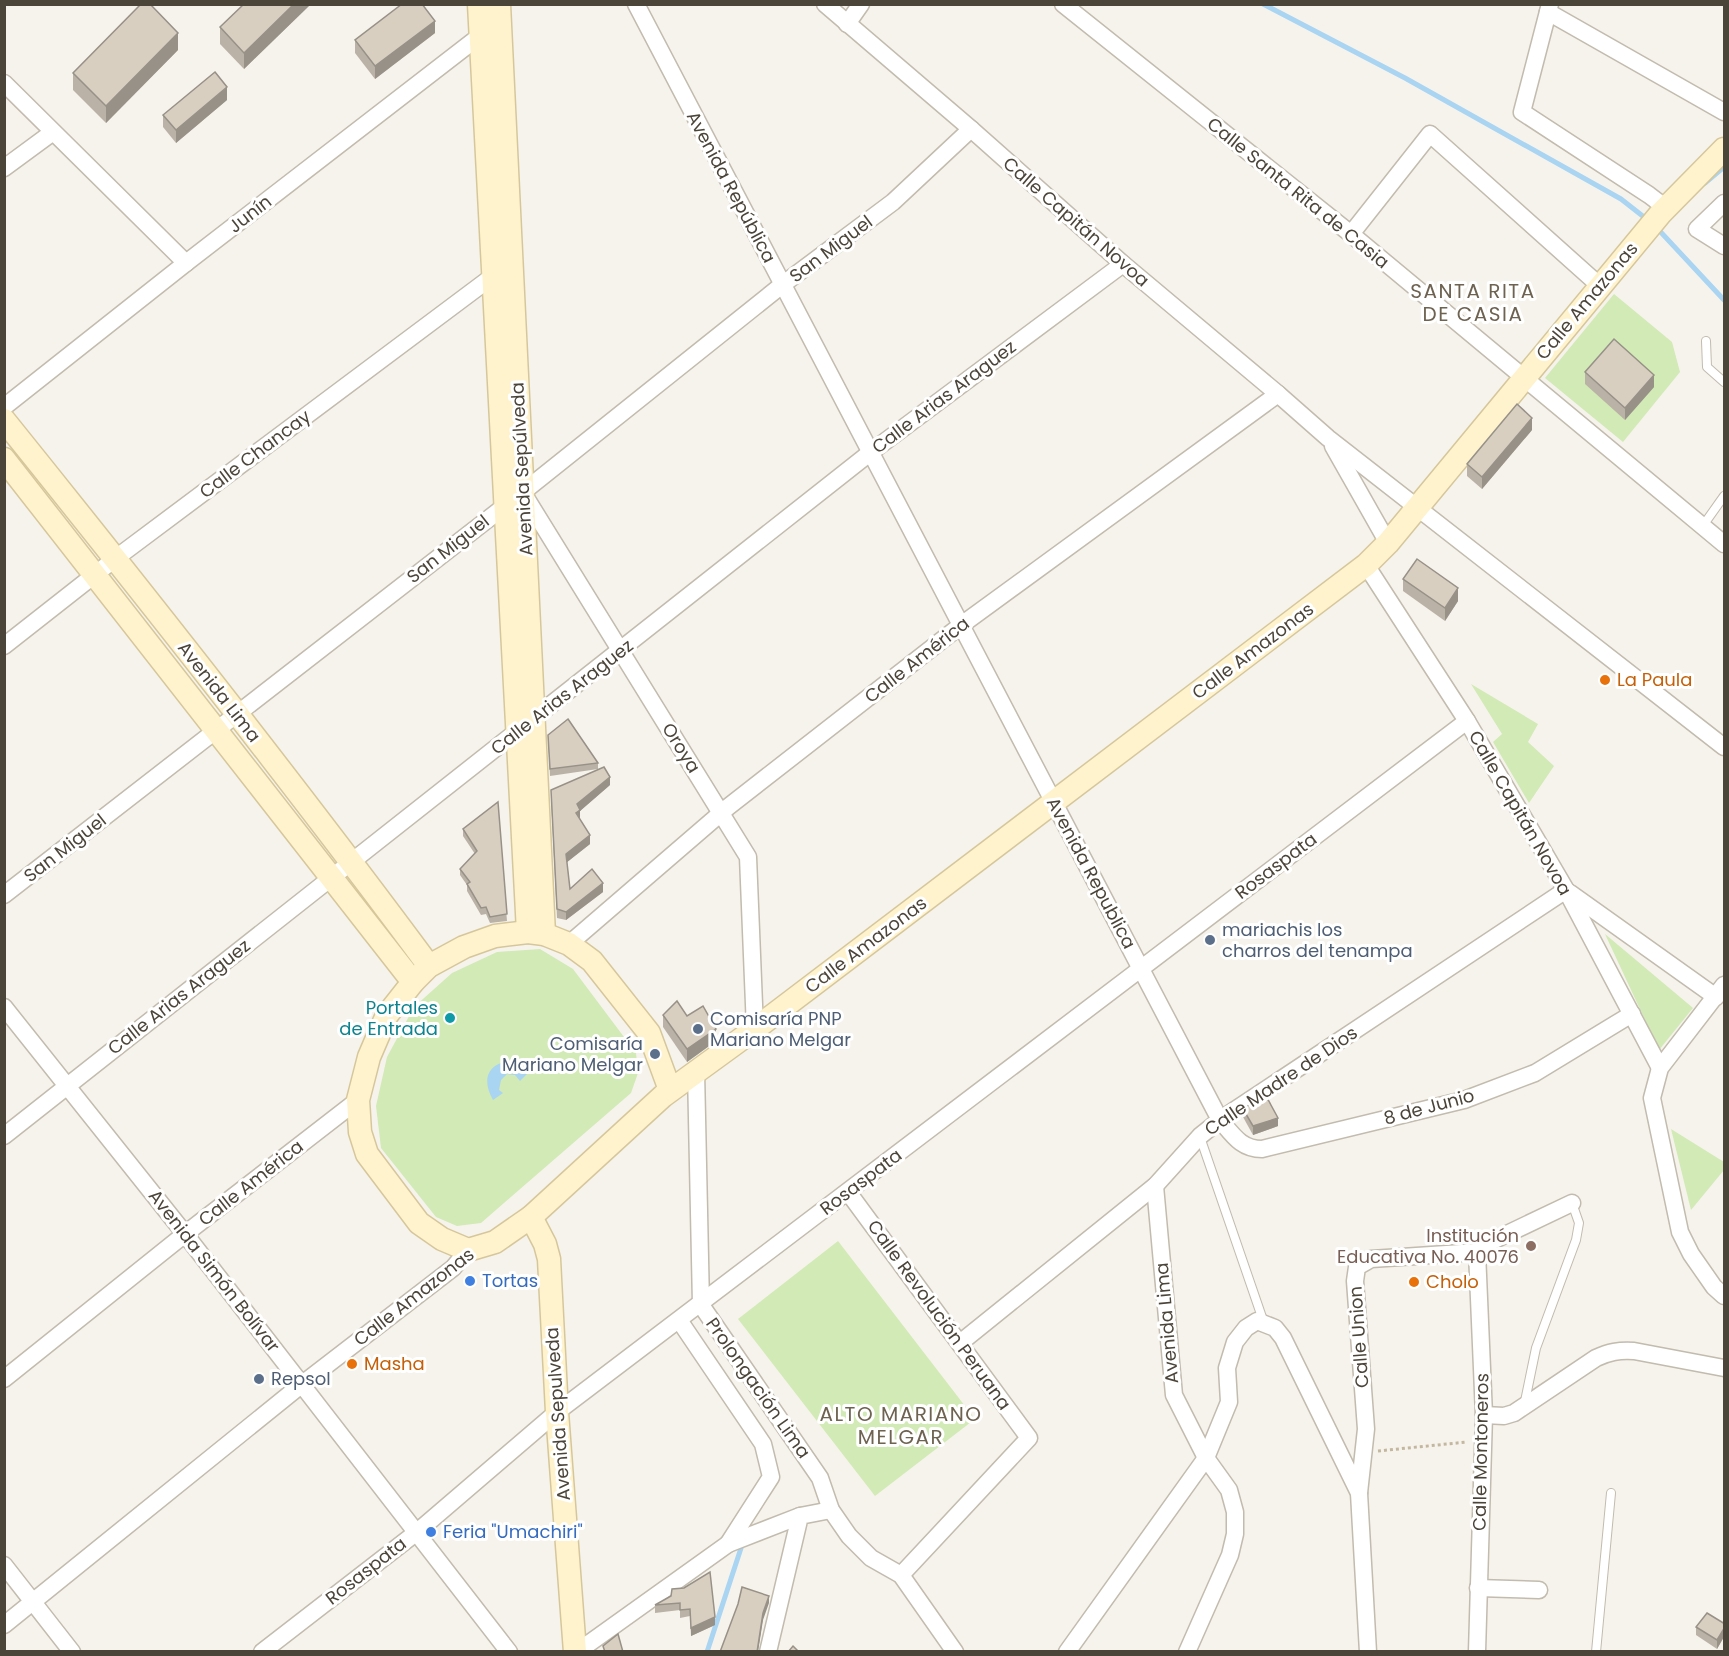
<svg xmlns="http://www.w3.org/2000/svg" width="1729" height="1656" font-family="Poppins,sans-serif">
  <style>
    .green { fill: #d2eab5 }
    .water { fill: #a9d4f2 }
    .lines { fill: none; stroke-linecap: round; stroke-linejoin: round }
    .stream { stroke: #a9d4f2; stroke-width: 5 }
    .lane-casing { stroke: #c2bbae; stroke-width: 10 }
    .street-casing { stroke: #c2bbae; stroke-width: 19 }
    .secondary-casing { stroke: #d6c79b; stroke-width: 25 }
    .path { stroke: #c4b79f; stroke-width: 3; stroke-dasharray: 3 3; stroke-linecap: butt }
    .lane { stroke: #fff; stroke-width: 8 }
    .street { stroke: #fff; stroke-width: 16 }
    .secondary { stroke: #fff3cd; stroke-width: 22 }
    .wall { fill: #bab2a6 }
    .shaded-wall { fill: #979187 }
    .building { fill: #d8cfc1; stroke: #979187; stroke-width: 1.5 }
    .food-dot { fill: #e8710a; stroke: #fff; stroke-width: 2 }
    .service-dot { fill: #5c6f8a; stroke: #fff; stroke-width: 2 }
    .culture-dot { fill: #0f9aa8; stroke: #fff; stroke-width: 2 }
    .education-dot { fill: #8d6e63; stroke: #fff; stroke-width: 2 }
    .shop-dot { fill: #3f7fe0; stroke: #fff; stroke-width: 2 }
    .labels { text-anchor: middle; stroke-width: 6; stroke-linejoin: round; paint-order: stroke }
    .street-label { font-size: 18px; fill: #4b4439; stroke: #fff }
    .food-label { font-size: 18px; fill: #c56008; stroke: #fff; text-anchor: start }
    .service-label { font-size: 18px; fill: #4e5e75; stroke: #fff; text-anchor: start }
    .culture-label { font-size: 18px; fill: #0d838f; stroke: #fff; text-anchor: end }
    .education-label { font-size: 18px; fill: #785e54; stroke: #fff; text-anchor: end }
    .shop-label { font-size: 18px; fill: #366cbe; stroke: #fff; text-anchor: start }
    .neighbourhood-label { font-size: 20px; letter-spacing: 1.5px; fill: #6e6250; stroke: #fff }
  </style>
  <rect width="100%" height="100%" fill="#f6f3ec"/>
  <g class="green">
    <path d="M 1614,294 L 1672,342 L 1680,372 L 1623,442 L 1545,378 Z"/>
    <path d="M 1471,684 L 1538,724 L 1528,742 L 1554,766 L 1529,803 L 1493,742 L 1502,734 Z"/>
    <path d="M 1605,934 L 1693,1008 L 1659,1050 Z"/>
    <path d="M 540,949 L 573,969 L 636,1053 L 638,1073 L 631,1093 L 481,1223 L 457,1226 L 436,1217 L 381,1148 L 376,1106 L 387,1057 L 414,1007 L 452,973 L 497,952 Z"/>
    <path d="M 1671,1129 L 1724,1162 L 1724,1170 L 1691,1210 Z"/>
    <path d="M 838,1241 L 975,1419 L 875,1496 L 738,1319 Z"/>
  </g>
  <path class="water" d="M 507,1061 L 516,1061 L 528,1073 L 520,1081 L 515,1075 L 507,1074 L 501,1080 L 499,1090 L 503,1093 L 493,1100 C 483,1082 485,1066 507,1061 Z"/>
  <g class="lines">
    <g class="stream">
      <path d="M 1263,4 L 1405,78 L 1621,199 L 1649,221"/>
      <path d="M 1705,183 L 1724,167"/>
      <path d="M 1656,227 L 1724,300"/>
      <path d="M 707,1652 L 743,1542"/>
    </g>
    <g class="lane-casing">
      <g id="lane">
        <path d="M 1706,341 L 1707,367 L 1724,382"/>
        <path d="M 1702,527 L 1724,496"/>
        <path d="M 1200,1137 L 1264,1323"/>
        <path d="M 1524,1406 L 1536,1348 L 1576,1240 L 1579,1223 L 1572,1203"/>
        <path d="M 1596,1652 L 1611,1493"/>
      </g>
    </g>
    <g class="street-casing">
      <g id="street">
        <path d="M 636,4 L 1220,1120 C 1233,1135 1241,1149 1262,1149 L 1464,1100 L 1535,1073 L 1632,1014"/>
        <path d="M 825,4 L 971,129 L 1123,264 L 1278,394 L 1328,438 L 1724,747"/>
        <path d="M 1063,4 L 1351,234 L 1724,544"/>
        <path d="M 1550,4 L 1522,112 L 1649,195 L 1666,208"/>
        <path d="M 1548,12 L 1724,112"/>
        <path d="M 847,24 L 861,4"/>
        <path d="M 4,83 L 186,263"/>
        <path d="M 4,168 L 53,132"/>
        <path d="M 1724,203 L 1697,229 L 1724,246"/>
        <path d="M 1351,234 L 1430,134 L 1600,286"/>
        <path d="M 4,407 L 186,263 L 481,35 L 488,35"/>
        <path d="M 1333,446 L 1388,543"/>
        <path d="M 523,493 L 748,857 L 755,1029"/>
        <path d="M 1366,565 L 1467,721 L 1566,890 L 1660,1068"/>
        <path d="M 4,646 L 116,558 L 493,276 L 500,275"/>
        <path d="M 1570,893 L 1716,997"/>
        <path d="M 4,895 L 523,492 L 782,285 L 893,202 L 971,129"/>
        <path d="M 569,944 L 728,807 L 960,626 L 1278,394"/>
        <path d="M 1724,985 L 1660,1068 L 1652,1098 L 1680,1232 L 1691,1254 L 1714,1287 L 1724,1296"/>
        <path d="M 4,1007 L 185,1234 L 509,1652"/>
        <path d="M 696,1071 L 701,1305 L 820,1478 L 831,1510 L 849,1536 L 871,1558 L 901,1575 L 955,1652"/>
        <path d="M 4,1136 L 871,452 L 1123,264"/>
        <path d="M 1155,1186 L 1174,1395 L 1206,1458 L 1229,1490 L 1235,1512 L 1235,1534 L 1230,1555 L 1187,1652"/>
        <path d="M 848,1192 L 1029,1438 L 901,1575"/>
        <path d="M 1477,1252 L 1486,1244 L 1572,1203"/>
        <path d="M 679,1320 L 763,1444 L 771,1477 L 728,1544"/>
        <path d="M 960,1343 L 1155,1186 L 1200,1136 L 1220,1120 L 1566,890"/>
        <path d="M 4,1379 L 185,1234 L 358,1100"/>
        <path d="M 1484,1415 L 1504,1416 L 1514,1413 L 1596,1358 C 1609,1352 1619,1350 1634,1351 L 1724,1368"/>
        <path d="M 1359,1493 L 1366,1429 L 1355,1281 L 1357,1267 L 1371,1259 L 1477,1252"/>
        <path d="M 4,1565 L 72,1652"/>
        <path d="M 1478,1588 L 1539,1590"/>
        <path d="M 4,1625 L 301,1385 L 453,1268 L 468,1250"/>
        <path d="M 262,1652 L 417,1532 L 557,1412 L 1467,721"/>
        <path d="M 577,1652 L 728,1544 L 800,1516"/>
        <path d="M 768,1652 L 800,1516 L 831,1510"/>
        <path d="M 1067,1652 L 1206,1458 L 1229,1402 L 1227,1368 L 1235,1342 L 1246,1328 L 1257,1321 L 1275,1328 L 1283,1338 L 1359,1493 L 1368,1652"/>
        <path d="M 1477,1652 L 1484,1415 L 1477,1252"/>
      </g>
    </g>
    <g class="secondary-casing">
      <g id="secondary">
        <path d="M 479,4 L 528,932"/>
        <path d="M 499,4 L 544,934"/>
        <path d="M 4,420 C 149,600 292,781 429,966"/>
        <path d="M 4,459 L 413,982"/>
        <path d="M 670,1090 L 649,1033 L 592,961 L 569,944 L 544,934 L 528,932 L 495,936 L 464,947 L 429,966 L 413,982 L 387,1015 L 369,1057 L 358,1100 L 360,1132 L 367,1154 L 419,1223 L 442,1239 L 468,1250 L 495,1242 L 531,1217 L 663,1096 L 755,1029 L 1366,565 L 1388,543 L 1661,213 L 1724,149"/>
        <path d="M 531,1217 L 545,1244 L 549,1259 L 557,1412 L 575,1652"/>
      </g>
    </g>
    <path class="path" d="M 1378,1451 L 1467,1442"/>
    <use href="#lane" class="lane"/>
    <use href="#street" class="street"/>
    <use href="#secondary" class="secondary"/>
  </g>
  <g class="wall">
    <path d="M 244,4 L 311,4 L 244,69 L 220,44 L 220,27 Z"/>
    <path d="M 435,33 L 375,79 L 355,53 L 355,40 Z"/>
    <path d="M 178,50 L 106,123 L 73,90 L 73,73 Z"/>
    <path d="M 227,100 L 176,143 L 163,127 L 163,115 Z"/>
    <path d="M 1585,372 L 1654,387 L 1625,420 L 1585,384 Z"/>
    <path d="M 1532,430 L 1482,489 L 1467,476 L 1467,464 Z"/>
    <path d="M 1403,579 L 1458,601 L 1445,621 L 1403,591 Z"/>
    <path d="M 548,735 L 598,763 L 598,769 L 550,776 Z"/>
    <path d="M 610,785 L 580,811 L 580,819 L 590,844 L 567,862 L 570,889 L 603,892 L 566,920 L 557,918 L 551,799 Z"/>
    <path d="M 463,829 L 500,834 L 507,921 L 490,923 L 486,914 L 481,915 L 467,891 L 467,885 L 460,875 L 460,869 L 475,854 L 463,836 Z"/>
    <path d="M 663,1015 L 687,1016 L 716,1041 L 687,1062 L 663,1027 Z"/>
    <path d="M 1243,1109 L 1278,1126 L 1253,1135 L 1243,1117 Z"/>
    <path d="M 671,1596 L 715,1625 L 691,1636 L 690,1616 L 680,1618 L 680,1610 L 655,1613 L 655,1605 Z"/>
    <path d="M 1725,1624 L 1725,1635 L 1717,1649 L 1696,1635 L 1696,1627 Z"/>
  </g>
  <g class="shaded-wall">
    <path d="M 294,4 L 311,4 L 244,69 L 244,53 Z"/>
    <path d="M 435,21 L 435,33 L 375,79 L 375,66 Z"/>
    <path d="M 178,33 L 178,50 L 106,123 L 106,106 Z"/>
    <path d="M 227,87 L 227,100 L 176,143 L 176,130 Z"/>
    <path d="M 1654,375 L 1654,387 L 1625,420 L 1625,408 Z"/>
    <path d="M 1532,418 L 1532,430 L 1482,489 L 1482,477 Z"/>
    <path d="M 1458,588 L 1458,601 L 1445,621 L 1445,608 Z"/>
    <path d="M 610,777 L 610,785 L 580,811 L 580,819 L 577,813 L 577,804 Z"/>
    <path d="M 590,835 L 590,844 L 566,863 L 566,854 Z"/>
    <path d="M 603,883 L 603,892 L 566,920 L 566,912 Z"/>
    <path d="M 716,1029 L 716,1041 L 687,1062 L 687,1049 Z"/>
    <path d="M 1278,1118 L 1278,1126 L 1253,1135 L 1253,1126 Z"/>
    <path d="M 769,1596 L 769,1603 L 763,1620 L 758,1652 L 757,1652 L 763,1613 Z"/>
    <path d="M 715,1617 L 715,1625 L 691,1636 L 691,1628 Z"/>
    <path d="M 1725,1627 L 1725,1635 L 1717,1649 L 1717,1640 Z"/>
  </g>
  <g class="building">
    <path d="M 141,4 L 150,4 L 178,33 L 106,106 L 73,73 Z"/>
    <path d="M 244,4 L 294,4 L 244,53 L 220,27 Z"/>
    <path d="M 402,4 L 422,4 L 435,21 L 375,66 L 355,40 Z"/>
    <path d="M 215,72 L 227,87 L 176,130 L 163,115 Z"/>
    <path d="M 1614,339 L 1654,375 L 1625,408 L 1585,372 Z"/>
    <path d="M 1517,404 L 1532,418 L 1482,477 L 1467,464 Z"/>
    <path d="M 1417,559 L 1458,588 L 1445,608 L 1403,579 Z"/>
    <path d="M 568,719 L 598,763 L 550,769 L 548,735 Z"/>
    <path d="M 604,767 L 610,777 L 577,804 L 580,810 L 576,813 L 590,835 L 566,854 L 570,889 L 592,869 L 603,883 L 566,912 L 557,909 L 551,790 Z"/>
    <path d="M 498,802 L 507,914 L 490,917 L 486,907 L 481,908 L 467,884 L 470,882 L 460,869 L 477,851 L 463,829 Z"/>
    <path d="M 677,1001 L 687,1016 L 703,1006 L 716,1029 L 687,1049 L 663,1015 Z"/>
    <path d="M 1265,1094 L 1278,1118 L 1253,1126 L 1243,1109 Z"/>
    <path d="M 710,1572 L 715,1617 L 691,1628 L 690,1609 L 680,1610 L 680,1603 L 655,1605 L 671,1596 L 672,1589 L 684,1588 Z"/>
    <path d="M 742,1587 L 769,1596 L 763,1613 L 757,1652 L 720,1652 L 738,1604 Z"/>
    <path d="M 1707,1613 L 1725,1624 L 1725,1627 L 1717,1640 L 1696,1627 Z"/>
    <path d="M 618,1634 L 623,1652 L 605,1652 L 603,1646 Z"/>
    <path d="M 793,1646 L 799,1652 L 788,1652 Z"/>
  </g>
  <g class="food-dot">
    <circle cx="1605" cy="680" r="6"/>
    <circle cx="1414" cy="1282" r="6"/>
    <circle cx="352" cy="1364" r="6"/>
  </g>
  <g class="service-dot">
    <circle cx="1210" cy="940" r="6"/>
    <circle cx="698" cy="1029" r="6"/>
    <circle cx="655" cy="1054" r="6"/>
    <circle cx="259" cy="1379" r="6"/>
  </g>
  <circle class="culture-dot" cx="450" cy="1018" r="6"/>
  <circle class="education-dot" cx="1531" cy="1246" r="6"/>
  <g class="shop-dot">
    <circle cx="470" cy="1281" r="6"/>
    <circle cx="431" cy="1532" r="6"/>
  </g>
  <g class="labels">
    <g class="street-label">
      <text transform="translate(731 187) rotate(62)" y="6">Avenida República</text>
      <text transform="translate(1298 193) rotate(39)" y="6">Calle Santa Rita de Casia</text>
      <text transform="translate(250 214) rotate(-38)" y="6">Junín</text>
      <text transform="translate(1076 222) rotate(41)" y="6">Calle Capitán Novoa</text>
      <text transform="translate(831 249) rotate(-37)" y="6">San Miguel</text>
      <text transform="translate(1587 301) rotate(-50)" y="6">Calle Amazonas</text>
      <text transform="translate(944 397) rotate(-37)" y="6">Calle Arias Araguez</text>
      <text transform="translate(255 454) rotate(-37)" y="6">Calle Chancay</text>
      <text transform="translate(522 469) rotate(-93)" y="6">Avenida Sepúlveda</text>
      <text transform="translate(448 549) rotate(-38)" y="6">San Miguel</text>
      <text transform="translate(1253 651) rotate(-37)" y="6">Calle Amazonas</text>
      <text transform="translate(917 660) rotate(-38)" y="6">Calle América</text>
      <text transform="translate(219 692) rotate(52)" y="6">Avenida Lima</text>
      <text transform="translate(562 697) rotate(-38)" y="6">Calle Arias Araguez</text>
      <text transform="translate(681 748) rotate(58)" y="6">Oroya</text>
      <text transform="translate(1520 813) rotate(60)" y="6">Calle Capitán Novoa</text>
      <text transform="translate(65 848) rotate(-38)" y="6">San Miguel</text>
      <text transform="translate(1276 866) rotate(-37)" y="6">Rosaspata</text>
      <text transform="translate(1091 873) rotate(62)" y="6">Avenida Republica</text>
      <text transform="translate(866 945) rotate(-37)" y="6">Calle Amazonas</text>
      <text transform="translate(179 997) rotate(-38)" y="6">Calle Arias Araguez</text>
      <text transform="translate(1281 1081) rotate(-34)" y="6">Calle Madre de Dios</text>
      <text transform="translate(1429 1107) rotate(-15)" y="6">8 de Junio</text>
      <text transform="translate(861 1182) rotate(-37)" y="6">Rosaspata</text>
      <text transform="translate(251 1183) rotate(-38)" y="6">Calle América</text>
      <text transform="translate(214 1271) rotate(52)" y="6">Avenida Simón Bolívar</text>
      <text transform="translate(414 1297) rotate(-38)" y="6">Calle Amazonas</text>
      <text transform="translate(939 1315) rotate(54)" y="6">Calle Revolución Peruana</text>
      <text transform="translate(1167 1323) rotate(-95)" y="6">Avenida Lima</text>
      <text transform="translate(1359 1337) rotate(-94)" y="6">Calle Union</text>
      <text transform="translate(758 1388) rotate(55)" y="6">Prolongación Lima</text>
      <text transform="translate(558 1414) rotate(-94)" y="6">Avenida Sepulveda</text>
      <text transform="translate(1481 1452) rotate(-89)" y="6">Calle Montoneros</text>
      <text transform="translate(366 1571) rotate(-38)" y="6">Rosaspata</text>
    </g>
    <g class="food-label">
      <text x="1617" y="686">La Paula</text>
      <text x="1426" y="1288">Cholo</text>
      <text x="364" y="1370">Masha</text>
    </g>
    <g class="service-label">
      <text x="1222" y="936">mariachis los<tspan x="1222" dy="21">charros del tenampa</tspan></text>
      <text x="710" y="1025">Comisaría PNP<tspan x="710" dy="21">Mariano Melgar</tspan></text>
      <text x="643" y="1050" text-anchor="end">Comisaría<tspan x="643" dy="21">Mariano Melgar</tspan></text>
      <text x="271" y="1385">Repsol</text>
    </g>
    <g class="culture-label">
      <text x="438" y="1014">Portales<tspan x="438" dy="21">de Entrada</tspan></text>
    </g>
    <g class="education-label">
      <text x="1519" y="1242">Institución<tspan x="1519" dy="21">Educativa No. 40076</tspan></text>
    </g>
    <g class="shop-label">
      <text x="482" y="1287">Tortas</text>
      <text x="443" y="1538">Feria "Umachiri"</text>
    </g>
    <g class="neighbourhood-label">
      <text x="1473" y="298">SANTA RITA<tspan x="1473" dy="23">DE CASIA</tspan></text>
      <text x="901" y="1421">ALTO MARIANO<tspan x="901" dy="23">MELGAR</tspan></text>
    </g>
  </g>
  <rect width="1729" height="1656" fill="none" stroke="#4b4439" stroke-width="12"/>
</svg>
